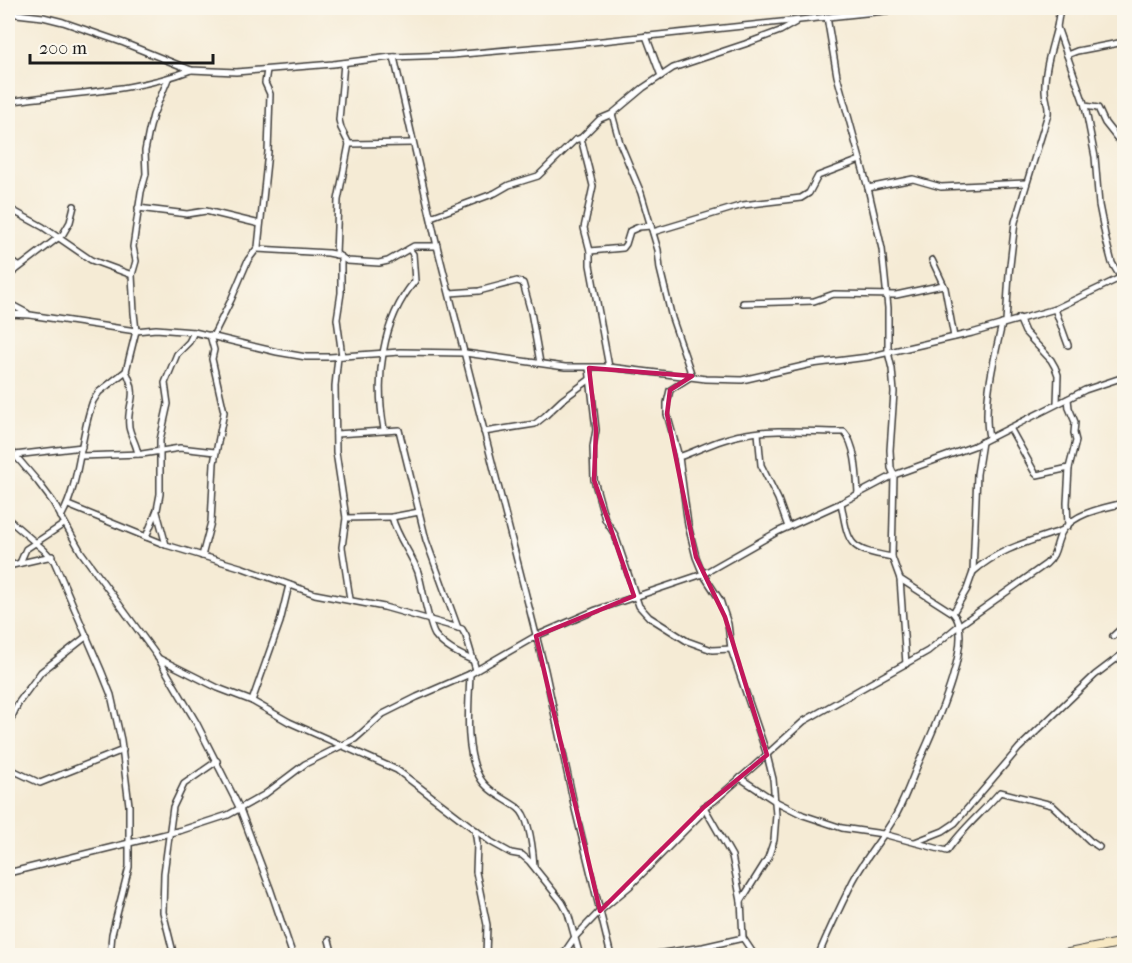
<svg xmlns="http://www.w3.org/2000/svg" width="1132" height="963" font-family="'IM FELL French Canon',serif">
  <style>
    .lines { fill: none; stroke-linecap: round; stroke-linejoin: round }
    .minor-casing { stroke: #3d3b38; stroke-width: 8 }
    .secondary-casing { stroke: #3d3b38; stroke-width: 10 }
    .minor { stroke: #fff; stroke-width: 5 }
    .secondary { stroke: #f7e8c3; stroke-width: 8 }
    .marked { fill: none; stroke: #c2185b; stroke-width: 4.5; stroke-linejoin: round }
  </style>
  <rect width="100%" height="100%" fill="#fbf7ec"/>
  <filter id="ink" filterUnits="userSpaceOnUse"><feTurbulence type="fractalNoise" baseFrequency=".0167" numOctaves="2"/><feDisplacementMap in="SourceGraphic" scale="12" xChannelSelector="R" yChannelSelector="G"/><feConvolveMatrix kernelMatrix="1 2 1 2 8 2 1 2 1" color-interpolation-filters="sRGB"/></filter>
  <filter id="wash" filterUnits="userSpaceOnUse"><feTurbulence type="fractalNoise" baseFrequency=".008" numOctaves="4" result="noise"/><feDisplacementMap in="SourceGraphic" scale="24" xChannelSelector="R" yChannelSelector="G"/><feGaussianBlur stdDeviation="1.35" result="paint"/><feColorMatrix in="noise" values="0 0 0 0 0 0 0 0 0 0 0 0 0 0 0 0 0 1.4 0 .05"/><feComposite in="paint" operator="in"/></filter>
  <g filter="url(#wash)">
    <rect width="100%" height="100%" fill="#f5ebd5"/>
  </g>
  <g filter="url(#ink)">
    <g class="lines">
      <g class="minor-casing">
        <g id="minor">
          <path d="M 1060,8 L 1057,27 L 1085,106 L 1095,157 L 1099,205 L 1106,240 L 1112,263 L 1121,278 L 1124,293"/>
          <path d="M 8,13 L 43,17 L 63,22 L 124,43 L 191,70 L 236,72 L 333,64 L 391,57 L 452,55 L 574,44 L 913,8"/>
          <path d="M 827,17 L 837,76 L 868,188 L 882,249 L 888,308 L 888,352 L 892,369 L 894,392 L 890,450 L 891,468 L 894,475 L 892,557 L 900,579 L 906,664"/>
          <path d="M 646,36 L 661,76"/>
          <path d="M 1067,55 L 1077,51 L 1124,42"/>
          <path d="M 394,57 L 437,246 L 545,670 L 575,809 L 611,956"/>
          <path d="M 8,102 C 69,92 132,93 191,70"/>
          <path d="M 1085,106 L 1098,108 L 1105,123 L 1124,147"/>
          <path d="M 8,111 L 10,101"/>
          <path d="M 612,114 L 620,143 L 641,193 L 658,250 L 660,269 L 672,318 L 692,376 L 670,390 L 667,403 L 667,414 L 679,457 L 688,525 L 696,557 L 703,574 L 720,600 L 728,624 L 731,649 L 767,755 L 773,779 L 776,815 L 774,840 L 768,858 L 741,901"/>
          <path d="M 581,138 L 593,186 L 584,228 L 590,251 L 590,265 L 609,367"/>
          <path d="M 349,144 L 413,143"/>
          <path d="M 868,188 L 913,179 L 941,187 L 1026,183"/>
          <path d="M 8,208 L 43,227 L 91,260 L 132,275"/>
          <path d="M 138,208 L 187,214 L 206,211 L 260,224"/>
          <path d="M 431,217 L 495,193 L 509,185 L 538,176 L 575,140 L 581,138 L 600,119 L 612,114 L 643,88 L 673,68 L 745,44 L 780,31 L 796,22"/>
          <path d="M 653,232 L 743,205 L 801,198 L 809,193 L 818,176 L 860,160"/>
          <path d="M 257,249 L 328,253 L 338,255 L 347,261 L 379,263 L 388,261 L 414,246 L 437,246"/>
          <path d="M 590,251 L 623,248 L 626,244 L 630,231 L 639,227 L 651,226"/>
          <path d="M 336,255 L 338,200 L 349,144 L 341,128 L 339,120 L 344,63"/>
          <path d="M 341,257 L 341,293 L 337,319 L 342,356"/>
          <path d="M 932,260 L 945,288 L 954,337"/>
          <path d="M 8,261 L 19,266"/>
          <path d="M 8,276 L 63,234 L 70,222 L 74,206"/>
          <path d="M 450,293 L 479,291 L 517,281 L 523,283 L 531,312 L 540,363"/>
          <path d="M 8,303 L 27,313"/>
          <path d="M 743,303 L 814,301 L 834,294 L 896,295 L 943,285"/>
          <path d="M 1055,309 L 1068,345"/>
          <path d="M 8,314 L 30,315 L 136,331 L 156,329 L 194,332 L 277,352 L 306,357 L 330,357 L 400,352 L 465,353 L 565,367 L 609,367 L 706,379 L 742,380 L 812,364 L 868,357 L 972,333 L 1055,309 L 1124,276"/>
          <path d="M 1019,318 L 1025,332 L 1051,360 L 1055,367 L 1058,375 L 1057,403"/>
          <path d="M 1006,322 L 1009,274 L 1015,222 L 1048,114 C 1049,105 1045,98 1045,90 C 1044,70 1052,47 1057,27"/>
          <path d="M 213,336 L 231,300 L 248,260 L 258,247 L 268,152 L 270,94 L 265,83 L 267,70"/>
          <path d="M 338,357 L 335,386 L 336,452 L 346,518 L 342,547 L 350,599"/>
          <path d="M 589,368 L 596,430 L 593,447 L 594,480 L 605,519 L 615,535 L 639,606 L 649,617 L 687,641 L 712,650 L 731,649"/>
          <path d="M 126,371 C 140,400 126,402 129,427 C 131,437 136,443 138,454"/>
          <path d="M 1068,399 L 1069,408 L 1075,422 L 1074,433 L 1076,441 L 1069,468 L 1067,503 L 1068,526"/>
          <path d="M 1010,428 L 1035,473 L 1037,475 L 1069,468"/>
          <path d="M 384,429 C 375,379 381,321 415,281 L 413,254 L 409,249"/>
          <path d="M 484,432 L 535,424 L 545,416 L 562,400 L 589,380"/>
          <path d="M 758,433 L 761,465 L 778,499 L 788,527"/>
          <path d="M 336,434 L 399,430 L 426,540 L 458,628"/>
          <path d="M 989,437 C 982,406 995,355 1002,324"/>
          <path d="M 8,447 L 38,482 L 53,502 L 81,552 L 157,656 L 196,722 L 240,809 L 271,891 L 293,956"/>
          <path d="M 15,455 L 82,447"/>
          <path d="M 81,456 L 142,454 L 180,448 L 215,452"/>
          <path d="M 679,457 C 699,450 719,439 741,435 C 774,428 810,432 844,432 C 856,444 857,477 858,493"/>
          <path d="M 841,503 C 849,546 848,549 892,557"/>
          <path d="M 68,505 L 166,545 L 243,568 L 315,594 L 384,607 L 462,629 L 466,636 L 476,670"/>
          <path d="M 157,512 L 166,545"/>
          <path d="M 61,517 C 81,481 79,439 93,401 L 99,392 L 126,371 L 136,331 L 134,313 L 132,275 L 136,261 L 133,247 L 141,192 L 146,174 L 145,151 L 149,131 L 153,115 L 168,79"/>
          <path d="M 392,517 C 397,537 411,553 418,572 C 422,585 429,627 435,635 C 445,648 459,654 474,661"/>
          <path d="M 346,518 L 392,517 L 419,512"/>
          <path d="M 8,519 L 44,550 L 54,561 L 101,670 L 111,695 L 121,740 L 129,805 L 129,867 L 112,934 L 110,956"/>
          <path d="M 146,537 L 157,510 L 160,494 L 160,440 L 168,404 L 165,383 L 177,354 L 189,342 L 194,332"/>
          <path d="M 202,556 L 211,522 L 214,463 L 224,412 L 212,359 L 214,350 L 210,335"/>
          <path d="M 20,563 L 26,549 L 64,524"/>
          <path d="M 8,566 L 52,556"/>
          <path d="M 973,572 C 998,549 1031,541 1063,530"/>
          <path d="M 900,579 L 953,613"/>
          <path d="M 1113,636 L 1124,626"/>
          <path d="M 158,658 L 218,688 L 252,701 L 289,722 L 397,770 L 491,842 L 511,853 L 522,855 L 529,861 L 562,902 L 568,913 L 580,956"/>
          <path d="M 470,674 C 469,704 464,749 479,776 C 487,792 505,798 518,808 C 530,817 533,852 534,866"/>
          <path d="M 252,701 L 280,622 L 289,585"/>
          <path d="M 8,725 L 19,702 L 41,672 L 87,636"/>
          <path d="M 8,768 L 40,783 L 123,750"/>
          <path d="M 740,778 L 775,801 L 803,815 L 842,828 L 883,834 L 947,851 C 962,829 982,813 1000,792 L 1052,805 L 1090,841 L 1099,847"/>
          <path d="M 704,807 L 732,856 L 741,901 L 743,938 L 755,956"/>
          <path d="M 475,830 L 477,844 L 476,872 L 487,925 L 486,956"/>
          <path d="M 915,842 L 943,831 L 955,823 L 1019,748 L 1095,675 L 1124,653"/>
          <path d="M 8,873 L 182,830 L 228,815 L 264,795 L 305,764 L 355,739 L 383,714 L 417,697 L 470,674 L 536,636 L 596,610 L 703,574 L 777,532 L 841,503 L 894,475 L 974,446 L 1085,390 L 1124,377"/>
          <path d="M 329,940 L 333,956"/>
          <path d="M 174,956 L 163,912 L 164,873 L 173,807 L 184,784 L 217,761"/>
          <path d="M 562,956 L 575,937 L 600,911 L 630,886 L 701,814 L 704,807 L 714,801 L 753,767 L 804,721 L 928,651 L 957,627 L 1046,564 C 1058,554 1055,542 1063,530 C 1077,512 1104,508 1124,503"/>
          <path d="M 643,956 L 703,947 L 743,938"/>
          <path d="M 818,956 C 829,930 841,905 853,881 C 865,858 883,838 896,815 C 904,800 910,784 916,769 C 929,739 978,639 953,613 L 967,589 L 973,572 L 977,474 L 982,442"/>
          <path d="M 1119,956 L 1124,948"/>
        </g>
      </g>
      <g class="secondary-casing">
        <path id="secondary" d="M 1054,956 L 1124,942"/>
      </g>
      <use href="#minor" class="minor"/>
      <use href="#secondary" class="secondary"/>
    </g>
  </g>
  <path class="marked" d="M 589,368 L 692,376 L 670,390 L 667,414 L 696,557 L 725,617 L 767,755 L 704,807 L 600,911 L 536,636 L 634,596 L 594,480 L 596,430 Z"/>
  <rect width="1132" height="963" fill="none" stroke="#fbf7ec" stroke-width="30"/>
  <path d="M30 54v9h183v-9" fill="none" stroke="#1c1c1c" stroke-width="3"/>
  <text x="39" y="54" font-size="18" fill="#1c1c1c" stroke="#fbf7ec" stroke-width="4.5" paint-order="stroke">200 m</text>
</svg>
